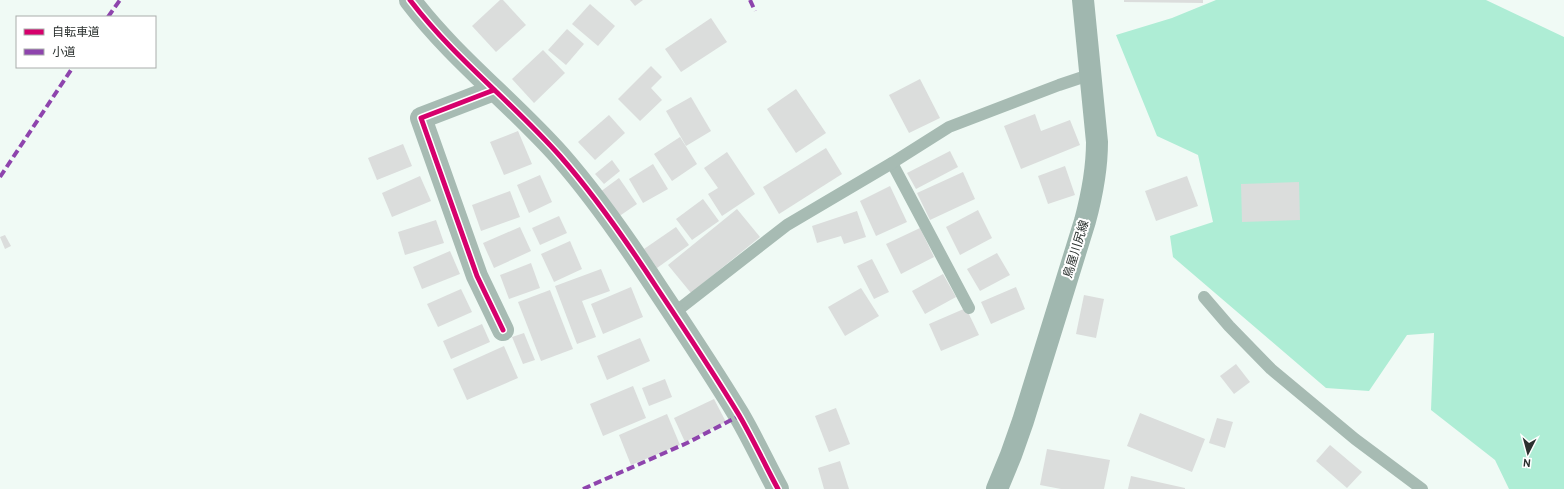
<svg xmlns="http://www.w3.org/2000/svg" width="1564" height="489" font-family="Overpass,'Noto Sans JP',sans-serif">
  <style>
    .forest { fill: #aeedd5 }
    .building { fill: #dbdddc }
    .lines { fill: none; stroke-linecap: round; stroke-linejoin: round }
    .lane { stroke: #a7bbb3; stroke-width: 12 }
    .street { stroke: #a7bbb3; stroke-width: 22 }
    .secondary { stroke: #a0b7af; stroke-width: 22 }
    .quiet { stroke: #8e44ad; stroke-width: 4; stroke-dasharray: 8 4; stroke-linecap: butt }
    .cycleway-casing { stroke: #fff; stroke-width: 8 }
    .cycleway { stroke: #d6006c; stroke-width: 5 }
    .labels { text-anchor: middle; stroke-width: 4; stroke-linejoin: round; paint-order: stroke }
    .street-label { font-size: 12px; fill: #2b312f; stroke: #fff }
  </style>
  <rect width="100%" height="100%" fill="#f0faf5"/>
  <path class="forest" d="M 1216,0 L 1486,0 L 1564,37 L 1564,489 L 1509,489 L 1495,460 L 1431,410 L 1434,333 L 1407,335 L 1369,391 L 1326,388 L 1173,257 L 1170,236 L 1213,222 L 1198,155 L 1157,136 L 1116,35 L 1172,18 Z"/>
  <g class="building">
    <path d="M 500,0 L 503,0 L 526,25 L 496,52 L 472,26 Z"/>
    <path d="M 630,0 L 643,0 L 635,6 Z"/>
    <path d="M 1124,0 L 1203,0 L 1203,3 L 1124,2 Z"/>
    <path d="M 590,4 L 615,26 L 598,46 L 572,24 Z"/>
    <path d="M 711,18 L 727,42 L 681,72 L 665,49 Z"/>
    <path d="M 567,29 L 584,44 L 566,65 L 548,50 Z"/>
    <path d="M 543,50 L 565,73 L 534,103 L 512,79 Z"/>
    <path d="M 651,66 L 662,77 L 651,88 L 662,100 L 640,121 L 618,99 Z"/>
    <path d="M 920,79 L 940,118 L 909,133 L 889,95 Z"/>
    <path d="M 796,89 L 826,133 L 796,153 L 767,109 Z"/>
    <path d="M 691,97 L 711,131 L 686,146 L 666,111 Z"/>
    <path d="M 1035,114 L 1041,131 L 1070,120 L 1080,145 L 1021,169 L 1004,126 Z"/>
    <path d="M 609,115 L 625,133 L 595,160 L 578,142 Z"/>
    <path d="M 518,131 L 532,164 L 504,175 L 490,142 Z"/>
    <path d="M 680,137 L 697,164 L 672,181 L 654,154 Z"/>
    <path d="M 403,144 L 412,166 L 377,180 L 368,158 Z"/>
    <path d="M 826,148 L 842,174 L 779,214 L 763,187 Z"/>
    <path d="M 950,151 L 958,167 L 916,189 L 907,173 Z"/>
    <path d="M 727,152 L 755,194 L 722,216 L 708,194 L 718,188 L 704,168 Z"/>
    <path d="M 612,160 L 620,171 L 604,184 L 595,174 Z"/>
    <path d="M 653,164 L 668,189 L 643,203 L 629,179 Z"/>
    <path d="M 1065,166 L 1075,195 L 1048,204 L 1038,176 Z"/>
    <path d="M 963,172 L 975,199 L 930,220 L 917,193 Z"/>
    <path d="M 540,175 L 552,202 L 529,213 L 517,185 Z"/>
    <path d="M 420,176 L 431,201 L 392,217 L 382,193 Z"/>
    <path d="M 1187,176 L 1198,206 L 1156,221 L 1145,191 Z"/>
    <path d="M 619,178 L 637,204 L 618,217 L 600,192 Z"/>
    <path d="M 1299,182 L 1300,220 L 1242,222 L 1241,184 Z"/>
    <path d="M 890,186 L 907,222 L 876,236 L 860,201 Z"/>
    <path d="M 510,191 L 520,217 L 481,231 L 472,205 Z"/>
    <path d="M 703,199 L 719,221 L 692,240 L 676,219 Z"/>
    <path d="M 737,209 L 760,237 L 691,293 L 668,265 Z"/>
    <path d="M 978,210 L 992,238 L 960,255 L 946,227 Z"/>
    <path d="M 857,211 L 866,237 L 844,244 L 841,236 L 817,243 L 812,226 Z"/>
    <path d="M 559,216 L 567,233 L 540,245 L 532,228 Z"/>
    <path d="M 436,220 L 444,243 L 405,255 L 398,232 Z"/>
    <path d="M 520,227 L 531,251 L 494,268 L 483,243 Z"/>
    <path d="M 676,227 L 689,245 L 657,268 L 644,249 Z"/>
    <path d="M 920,228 L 934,257 L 901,274 L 886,244 Z"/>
    <path d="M 5,235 L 11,246 L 5,249 L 0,237 Z"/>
    <path d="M 570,241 L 582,269 L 554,282 L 541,254 Z"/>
    <path d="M 450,251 L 460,274 L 422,289 L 413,267 Z"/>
    <path d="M 997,253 L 1010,275 L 980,291 L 967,269 Z"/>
    <path d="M 872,259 L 889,292 L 874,299 L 857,266 Z"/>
    <path d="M 531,263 L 540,288 L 509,299 L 500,275 Z"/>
    <path d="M 601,269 L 610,291 L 582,301 L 596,337 L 577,344 L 555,286 Z"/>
    <path d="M 943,274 L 956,297 L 925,314 L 912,291 Z"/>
    <path d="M 631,287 L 643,317 L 603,334 L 591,304 Z"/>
    <path d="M 1016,287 L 1025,309 L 991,324 L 981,302 Z"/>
    <path d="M 861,288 L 879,316 L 845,336 L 828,307 Z"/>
    <path d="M 461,289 L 472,312 L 438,327 L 427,304 Z"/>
    <path d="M 550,290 L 573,349 L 541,361 L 518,302 Z"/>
    <path d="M 1084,295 L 1104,299 L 1096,338 L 1076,334 Z"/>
    <path d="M 966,308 L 979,335 L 941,351 L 929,324 Z"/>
    <path d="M 482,324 L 490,342 L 451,359 L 443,341 Z"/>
    <path d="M 524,333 L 535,360 L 523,364 L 512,337 Z"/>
    <path d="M 640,338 L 650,361 L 607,380 L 597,356 Z"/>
    <path d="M 504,346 L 518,378 L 467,400 L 453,369 Z"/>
    <path d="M 1236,364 L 1250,382 L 1234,394 L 1220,376 Z"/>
    <path d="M 665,379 L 672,397 L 649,406 L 642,388 Z"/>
    <path d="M 633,386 L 646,418 L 603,436 L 590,404 Z"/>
    <path d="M 714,399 L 726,422 L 685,442 L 674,418 Z"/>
    <path d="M 836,408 L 850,444 L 829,452 L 815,416 Z"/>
    <path d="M 1140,413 L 1205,439 L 1192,472 L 1127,446 Z"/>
    <path d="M 667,414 L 680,445 L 631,465 L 619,435 Z"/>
    <path d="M 1217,418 L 1233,422 L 1225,448 L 1209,443 Z"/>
    <path d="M 1330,445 L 1362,472 L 1347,488 L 1316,461 Z"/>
    <path d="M 1047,449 L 1110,460 L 1104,489 L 1061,489 L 1040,485 Z"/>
    <path d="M 840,461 L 849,489 L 824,489 L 818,468 Z"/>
    <path d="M 1131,476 L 1185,488 L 1185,489 L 1128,489 Z"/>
  </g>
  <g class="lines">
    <g class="lane">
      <path d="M 892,163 L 969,308"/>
      <path d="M 1204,297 L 1229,326 L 1271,369 L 1355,439 L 1422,489"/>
      <path d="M 674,313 L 787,225 L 892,163 L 949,127 L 1059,85 L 1092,74"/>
    </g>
    <g class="street">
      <path d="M 410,0 C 454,58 512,102 560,156 C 596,197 627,242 657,288 C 685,330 713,372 739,415 C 753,439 765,465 778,489"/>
      <path d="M 494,90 L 421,118 L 477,276 L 503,330"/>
    </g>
    <path class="secondary" d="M 997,489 L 1011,455 L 1023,421 L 1085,221 C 1092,195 1097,169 1097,142 L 1083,0"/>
    <g class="quiet">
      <path d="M 750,0 L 755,11"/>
      <path d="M 108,17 L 120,0"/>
      <path d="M 0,177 L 73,67"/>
      <path d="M 583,489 L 687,443 L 739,416"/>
    </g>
    <g class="cycleway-casing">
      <g id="cycleway">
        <path d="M 410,0 C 454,58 512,102 560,156 C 596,197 627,242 657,288 C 685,330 713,372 739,415 C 753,439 765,465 778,489"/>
        <path d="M 494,90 L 421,118 L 477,276 L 503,330"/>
      </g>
    </g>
    <use href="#cycleway" class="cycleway"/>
  </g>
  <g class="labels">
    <g class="street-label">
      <text transform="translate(1076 249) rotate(-73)" y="4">鳥屋川尻線</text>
    </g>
  </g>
  <rect x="16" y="16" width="140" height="52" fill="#ffffff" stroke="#aaadac"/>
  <rect x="24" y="29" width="20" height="6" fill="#d6006c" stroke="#aaadac"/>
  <text x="52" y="36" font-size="12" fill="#2b312f">自転車道</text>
  <rect x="24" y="49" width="20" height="6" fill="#8e44ad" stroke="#aaadac"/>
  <text x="52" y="56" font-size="12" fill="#2b312f">小道</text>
  <g transform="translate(1528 453) rotate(186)" stroke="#ffffff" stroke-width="3" paint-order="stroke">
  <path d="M0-3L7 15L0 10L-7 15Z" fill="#2b312f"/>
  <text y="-6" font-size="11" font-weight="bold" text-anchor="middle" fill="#2b312f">N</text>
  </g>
</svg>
